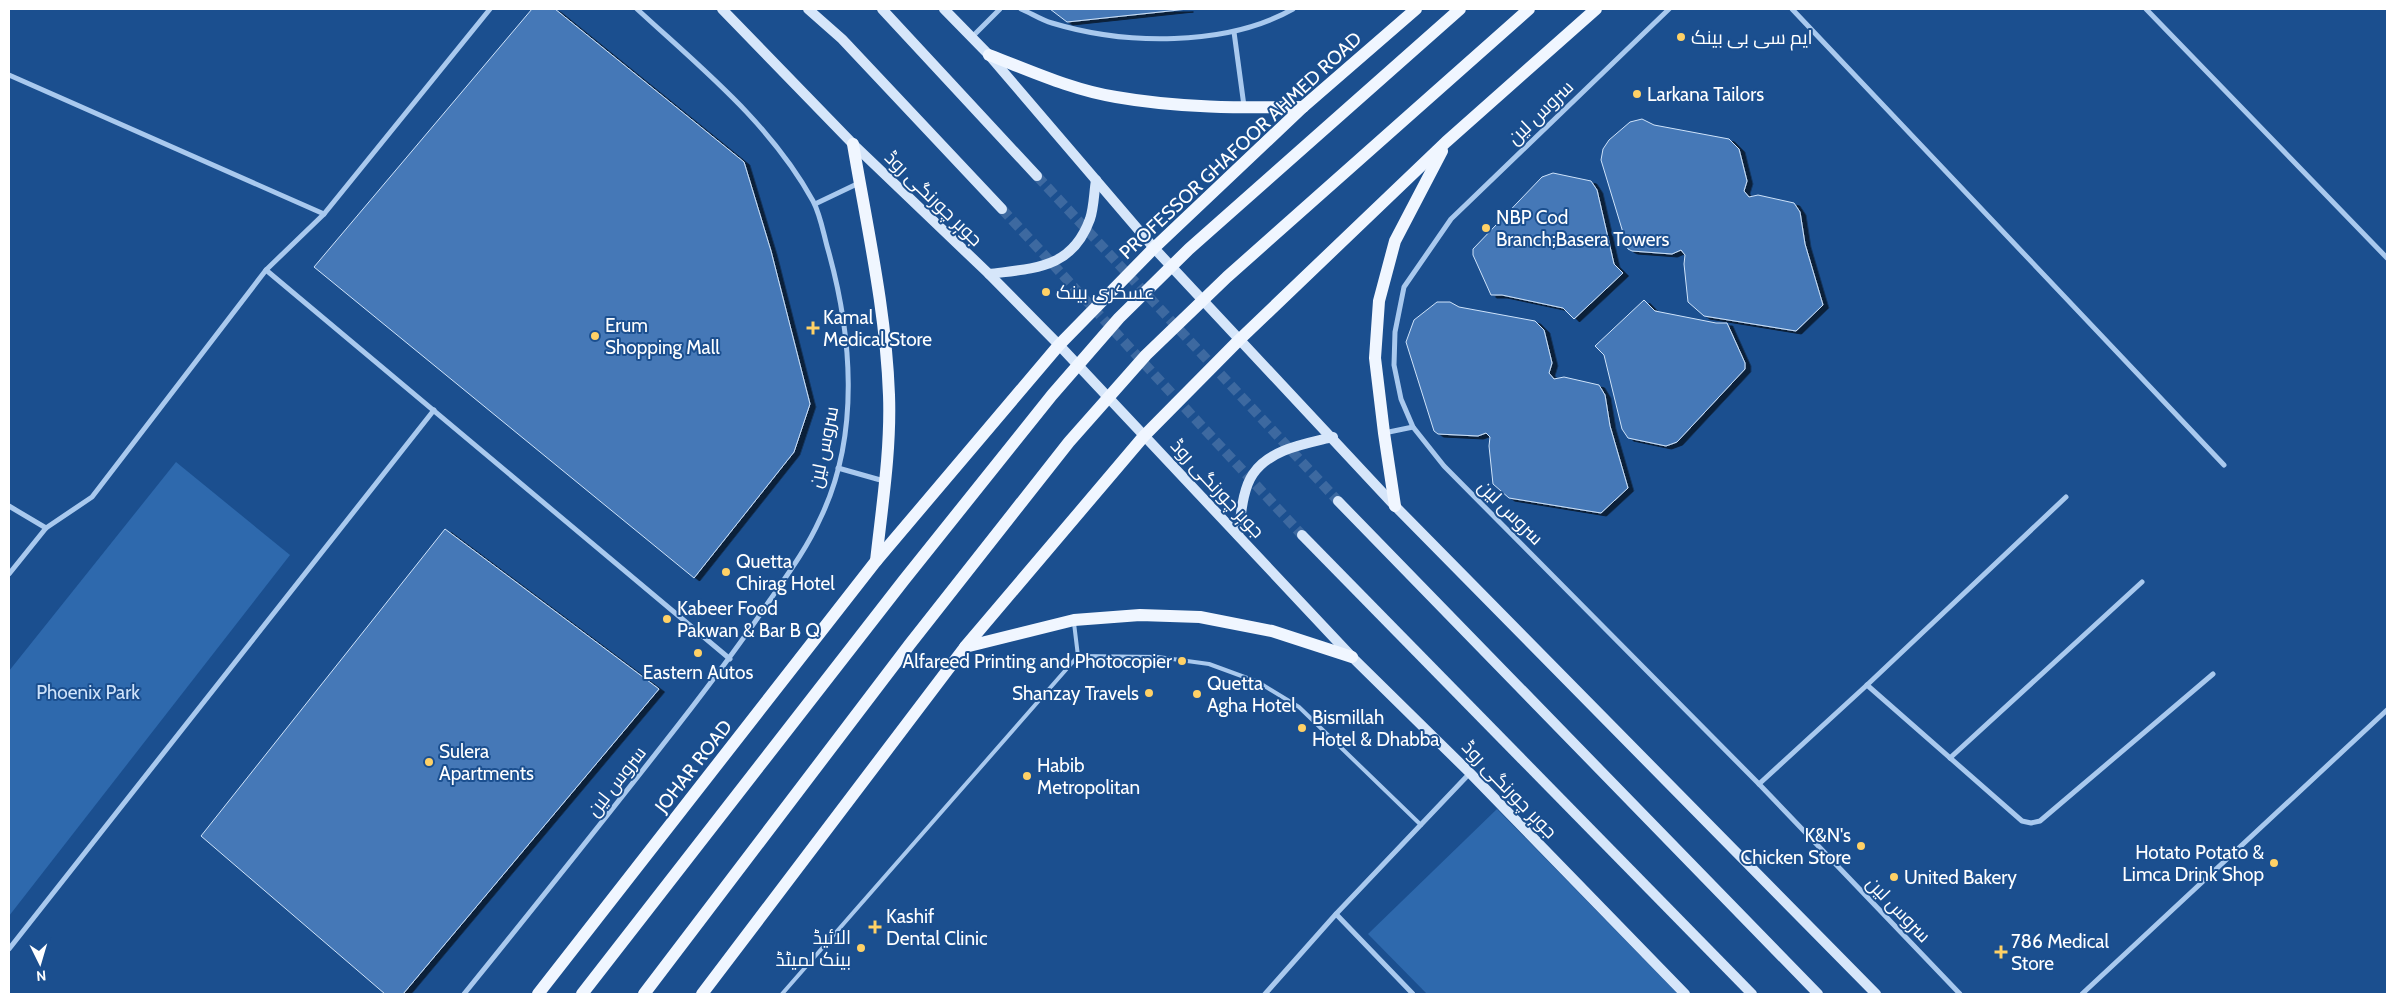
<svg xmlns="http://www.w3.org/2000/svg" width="2396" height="1003" font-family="Cabin,Cairo,sans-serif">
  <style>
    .green { fill: #2e69ad }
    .building { fill: #4478b7; stroke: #cfe3fa; filter: url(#shadow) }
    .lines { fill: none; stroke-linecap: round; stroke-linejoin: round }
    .secondary-tunnel { stroke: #3d69a0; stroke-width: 10; stroke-dasharray: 10 5; stroke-linecap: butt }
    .service { stroke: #a9c9ee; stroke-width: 4 }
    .minor { stroke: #a9c9ee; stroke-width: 5 }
    .secondary { stroke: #d6e6fa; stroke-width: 10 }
    .primary { stroke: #f0f6ff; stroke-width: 12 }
    .primary-bridge { stroke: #f0f6ff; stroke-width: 12 }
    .poi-dot { fill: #ffd166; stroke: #1b4f8f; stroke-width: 2 }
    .labels { text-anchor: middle; stroke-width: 4; stroke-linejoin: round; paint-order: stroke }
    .poi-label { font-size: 19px; fill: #fff; stroke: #1b4f8f; text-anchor: start }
    .street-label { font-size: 19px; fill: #fff; stroke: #1b4f8f }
    .park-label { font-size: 19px; fill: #cfe3fa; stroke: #1b4f8f }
  </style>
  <defs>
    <filter id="shadow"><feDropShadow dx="5.5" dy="3" stdDeviation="0" flood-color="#0009"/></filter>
  </defs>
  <rect width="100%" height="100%" fill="#1b4f8f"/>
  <g class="green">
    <path d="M 176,462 L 290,555 L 9,916 L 9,671 Z"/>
    <path d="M 1497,809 L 1678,994 L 1427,994 L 1368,934 Z"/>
  </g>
  <g class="building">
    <path d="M 532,9 L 555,9 L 744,162 L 771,251 L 810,404 L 794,452 L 694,578 L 314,267 Z"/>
    <path d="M 1050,9 L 1188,9 L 1067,22 Z"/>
    <path d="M 1642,119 L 1654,125 L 1729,139 L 1739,149 L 1747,181 L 1744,191 L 1749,197 L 1758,195 L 1794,203 L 1800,212 L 1805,244 L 1823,305 L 1796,331 L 1704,316 L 1688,302 L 1684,264 L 1685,255 L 1681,250 L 1672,254 L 1632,251 L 1628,249 L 1601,160 L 1603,149 L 1609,140 L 1630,122 Z"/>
    <path d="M 1553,173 L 1591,181 L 1597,190 L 1614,264 L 1623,273 L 1574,319 L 1563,308 L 1502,295 L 1491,295 L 1473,255 L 1473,249 L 1542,177 Z"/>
    <path d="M 1644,300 L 1655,311 L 1716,323 L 1727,323 L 1745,363 L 1745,369 L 1677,442 L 1666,446 L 1628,438 L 1622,429 L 1604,355 L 1595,346 Z"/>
    <path d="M 1437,302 L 1450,302 L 1459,307 L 1535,321 L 1544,330 L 1552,363 L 1549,373 L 1554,379 L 1564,377 L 1599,385 L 1605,395 L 1610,426 L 1628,488 L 1601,513 L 1509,498 L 1493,484 L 1489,446 L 1490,437 L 1486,433 L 1478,436 L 1438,434 L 1434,431 L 1406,342 L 1414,320 Z"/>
    <path d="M 445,529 L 659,689 L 403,994 L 385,994 L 201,836 Z"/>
  </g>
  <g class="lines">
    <g class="secondary-tunnel">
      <path d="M 1037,176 L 1338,501"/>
      <path d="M 1002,209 L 1302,535"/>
    </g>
    <g class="service">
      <path d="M 1078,656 L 1158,657 L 1209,664 L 1258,682 L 1299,707 L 1421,825"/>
      <path d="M 782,994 L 1078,656 L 1074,623"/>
    </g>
    <g class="minor">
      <path d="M 1021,9 C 1031,13 1041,20 1052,23 C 1124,45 1226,47 1293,9"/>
      <path d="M 1669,9 L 1451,219 L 1404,287 L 1395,332 L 1394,365 L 1401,399 L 1413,427 L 1444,466 L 1759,784 L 1960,994"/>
      <path d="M 1792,9 L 2224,465"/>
      <path d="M 2146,9 L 2387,258"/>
      <path d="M 1234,32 L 1244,106"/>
      <path d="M 972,37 L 1000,9"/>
      <path d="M 9,75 L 324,214"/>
      <path d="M 815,204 L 859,183"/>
      <path d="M 266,270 L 730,659"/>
      <path d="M 1384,433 L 1413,427"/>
      <path d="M 838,468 L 884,481"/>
      <path d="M 9,506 L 46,528"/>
      <path d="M 9,574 L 46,528 L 92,497 L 266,270 L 324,214 L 490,9"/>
      <path d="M 1867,685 L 2022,821 L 2031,823 L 2040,821 L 2213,674"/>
      <path d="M 1950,758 L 2142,582"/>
      <path d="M 1759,784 L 1867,685 L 2066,497"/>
      <path d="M 1336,914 L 1413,994"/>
      <path d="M 9,949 L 434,410"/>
      <path d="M 464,994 C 536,905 608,815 679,724 C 710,684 741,643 770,600 C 788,574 807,548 820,519 C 861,435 852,333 827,246 C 823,231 820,214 813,201 C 770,123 701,68 637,9"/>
      <path d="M 1265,994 L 1336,914 L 1470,773"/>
      <path d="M 2082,994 L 2387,710"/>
    </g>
    <g class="secondary">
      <path d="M 722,9 L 853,144 L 989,274 L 1059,345 L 1352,657 L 1470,773 L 1685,994"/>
      <path d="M 808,9 L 842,39 L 1002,209"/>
      <path d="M 882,9 L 1037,176"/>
      <path d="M 944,9 L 989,55 L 1154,248 L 1395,506 L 1876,994"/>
      <path d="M 989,274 C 1035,268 1072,269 1090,219 C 1094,207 1094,192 1096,180"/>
      <path d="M 1338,501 L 1818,994"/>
      <path d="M 1238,535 C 1241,517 1242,490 1253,474 C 1270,449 1305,444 1333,437"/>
      <path d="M 1302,535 L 1752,994"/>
    </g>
    <g class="primary">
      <path d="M 989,55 C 1031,71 1072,90 1116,97 C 1178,108 1241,108 1303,107"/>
      <path d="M 853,144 C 867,227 886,311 889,395 C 891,450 882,506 876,561"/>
      <path d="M 1395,506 L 1384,433 L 1375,358 L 1379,301 L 1395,241 L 1442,151"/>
      <path d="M 965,647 L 1074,620 L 1140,615 L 1200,617 L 1272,631 L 1352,657"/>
      <path d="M 538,994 L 876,561 L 1059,345 L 1154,248 L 1303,107 L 1416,9"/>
      <path d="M 702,994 L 965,647 L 1144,436 L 1239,340 L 1446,142 L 1596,9"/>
    </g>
    <g class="primary-bridge">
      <path d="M 582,994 L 904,580 L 1052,395 L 1119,318 L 1189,249 L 1460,9"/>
      <path d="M 644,994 L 910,644 L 1069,442 L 1146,355 L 1227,277 L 1529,9"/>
    </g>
  </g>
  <g class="poi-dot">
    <circle cx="1681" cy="37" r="5"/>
    <circle cx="1637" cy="94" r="5"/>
    <circle cx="1486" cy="228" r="5"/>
    <circle cx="1046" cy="292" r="5"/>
    <path d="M810.5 320.5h5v5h5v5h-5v5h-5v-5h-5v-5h5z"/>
    <circle cx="595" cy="336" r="5"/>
    <circle cx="726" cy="572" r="5"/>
    <circle cx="667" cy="619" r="5"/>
    <circle cx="698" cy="653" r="5"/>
    <circle cx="1182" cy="661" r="5"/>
    <circle cx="1149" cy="693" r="5"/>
    <circle cx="1197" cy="694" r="5"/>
    <circle cx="1302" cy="728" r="5"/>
    <circle cx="429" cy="762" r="5"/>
    <circle cx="1027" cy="776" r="5"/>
    <circle cx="1861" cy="846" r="5"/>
    <circle cx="2274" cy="863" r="5"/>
    <circle cx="1894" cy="877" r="5"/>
    <path d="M872.5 919.5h5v5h5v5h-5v5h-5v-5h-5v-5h5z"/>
    <circle cx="861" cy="948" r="5"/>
    <path d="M1998.5 944.5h5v5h5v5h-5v5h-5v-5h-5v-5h5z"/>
  </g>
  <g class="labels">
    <g class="poi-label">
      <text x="1691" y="44">ایم سی بی بینک</text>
      <text x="1647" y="101">Larkana Tailors</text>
      <text x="1496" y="224">NBP Cod<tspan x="1496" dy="22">Branch;Basera Towers</tspan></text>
      <text x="1056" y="299">عسکری بینک</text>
      <text x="823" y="324">Kamal<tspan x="823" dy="22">Medical Store</tspan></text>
      <text x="605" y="332">Erum<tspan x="605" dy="22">Shopping Mall</tspan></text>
      <text x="736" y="568">Quetta<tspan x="736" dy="22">Chirag Hotel</tspan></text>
      <text x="677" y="615">Kabeer Food<tspan x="677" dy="22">Pakwan &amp; Bar B Q</tspan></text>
      <text x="1172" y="668" text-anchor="end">Alfareed Printing and Photocopier</text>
      <text x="698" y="679" text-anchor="middle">Eastern Autos</text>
      <text x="1207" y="690">Quetta<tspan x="1207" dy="22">Agha Hotel</tspan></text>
      <text x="1139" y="700" text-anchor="end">Shanzay Travels</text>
      <text x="1312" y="724">Bismillah<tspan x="1312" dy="22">Hotel &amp; Dhabba</tspan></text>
      <text x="439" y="758">Sulera<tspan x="439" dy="22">Apartments</tspan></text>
      <text x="1037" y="772">Habib<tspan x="1037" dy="22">Metropolitan</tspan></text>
      <text x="1851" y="842" text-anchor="end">K&amp;N's<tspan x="1851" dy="22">Chicken Store</tspan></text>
      <text x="2264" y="859" text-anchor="end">Hotato Potato &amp;<tspan x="2264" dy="22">Limca Drink Shop</tspan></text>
      <text x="1904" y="884">United Bakery</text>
      <text x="886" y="923">Kashif<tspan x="886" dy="22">Dental Clinic</tspan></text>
      <text x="851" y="944" text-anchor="end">الائیڈ<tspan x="851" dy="22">بینک لمیٹڈ</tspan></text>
      <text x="2011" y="948">786 Medical<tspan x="2011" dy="22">Store</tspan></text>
    </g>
    <g class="street-label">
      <text transform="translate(1540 112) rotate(-44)" y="7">سروس لین</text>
      <text transform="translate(1240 145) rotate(-43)" y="7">PROFESSOR GHAFOOR AHMED ROAD</text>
      <text transform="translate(934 198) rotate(44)" y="7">جوہر چورنگی روڈ</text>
      <text transform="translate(823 447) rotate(-78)" y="7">سروس لین</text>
      <text transform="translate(1218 488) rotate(47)" y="7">جوہر چورنگی روڈ</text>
      <text transform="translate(1511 512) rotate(45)" y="7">سروس لین</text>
      <text transform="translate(693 766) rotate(-52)" y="7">JOHAR ROAD</text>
      <text transform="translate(616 781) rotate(-52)" y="7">سروس لین</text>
      <text transform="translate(1510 789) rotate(46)" y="7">جوہر چورنگی روڈ</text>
      <text transform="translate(1899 909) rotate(46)" y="7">سروس لین</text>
    </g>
    <g class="park-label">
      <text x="88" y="699">Phoenix Park</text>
    </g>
  </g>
  <rect width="2396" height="1003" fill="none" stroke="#ffffff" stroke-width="20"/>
  <g transform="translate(40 963) rotate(175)" stroke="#1b4f8f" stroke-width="4" paint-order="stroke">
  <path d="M0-4L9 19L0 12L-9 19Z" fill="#ffffff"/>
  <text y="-8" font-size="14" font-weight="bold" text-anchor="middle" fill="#ffffff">N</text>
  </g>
</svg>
